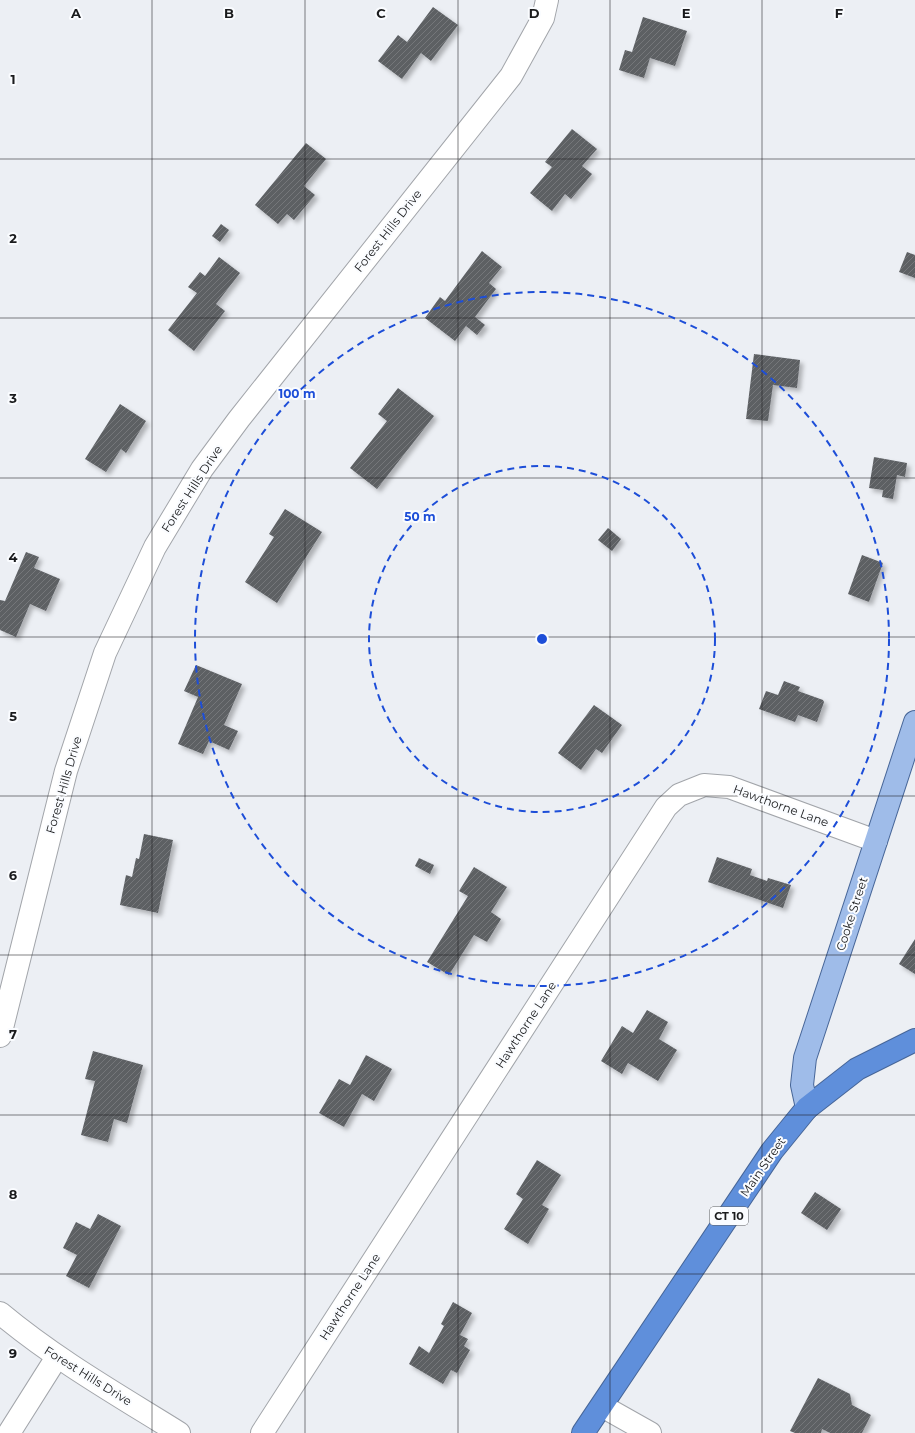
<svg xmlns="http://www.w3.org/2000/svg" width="915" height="1433" font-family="Montserrat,sans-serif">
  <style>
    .building { fill: url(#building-hatch); filter: url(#shadow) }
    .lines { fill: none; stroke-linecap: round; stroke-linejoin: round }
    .minor-casing { stroke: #a2a5aa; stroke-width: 24 }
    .major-casing { stroke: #476698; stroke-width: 24 }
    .highway-casing { stroke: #476698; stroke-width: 24 }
    .minor { stroke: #fff; stroke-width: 22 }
    .major { stroke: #9fbce9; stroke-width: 22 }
    .highway { stroke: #5f8fdb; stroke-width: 22 }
    .grid { fill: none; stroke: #1a1b1d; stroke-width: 1; stroke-opacity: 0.55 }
    .ring { fill: none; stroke: #1d4ed8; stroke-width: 2; stroke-dasharray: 7 5 }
    .labels { text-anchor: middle; stroke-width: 4; stroke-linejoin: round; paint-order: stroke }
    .shield { fill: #fafcff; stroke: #5d5e61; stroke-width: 1 }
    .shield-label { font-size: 11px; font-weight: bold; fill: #1a1b1d }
    .street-label { font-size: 12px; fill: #1a1b1d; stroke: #fafcff }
    .grid-label { font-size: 13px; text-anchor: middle; font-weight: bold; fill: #1a1b1d; stroke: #fafcff; stroke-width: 4; stroke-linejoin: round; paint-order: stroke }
    .centre { fill: #1d4ed8; stroke: #fafcff; stroke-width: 2 }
    .ring-label { font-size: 12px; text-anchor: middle; font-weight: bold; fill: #1d4ed8; stroke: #fafcff; stroke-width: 4; stroke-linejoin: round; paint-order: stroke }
  </style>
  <defs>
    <pattern id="building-hatch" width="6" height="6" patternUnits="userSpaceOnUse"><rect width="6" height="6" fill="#5d6064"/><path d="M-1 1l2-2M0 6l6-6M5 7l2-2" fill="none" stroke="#74777a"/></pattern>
    <filter id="shadow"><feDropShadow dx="3.5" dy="3.5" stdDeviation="2" flood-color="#0004"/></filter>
  </defs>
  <rect width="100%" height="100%" fill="#eceff4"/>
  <g class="building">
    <path d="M 433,7 L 458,25 L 431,61 L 421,53 L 402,79 L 378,61 L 398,35 L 407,42 Z"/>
    <path d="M 643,17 L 687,31 L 675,66 L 650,58 L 644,78 L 619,70 L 625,50 L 632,52 Z"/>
    <path d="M 572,129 L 597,149 L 582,166 L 592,174 L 571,199 L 565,194 L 552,211 L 530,193 L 552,167 L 545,162 Z"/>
    <path d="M 306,143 L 326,159 L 304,186 L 315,195 L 294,220 L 287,214 L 278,224 L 255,205 Z"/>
    <path d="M 221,224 L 229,230 L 220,242 L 212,236 Z"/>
    <path d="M 482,251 L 502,267 L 489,283 L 496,289 L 475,317 L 485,325 L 477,335 L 466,326 L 455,341 L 425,318 L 440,297 L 445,301 Z"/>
    <path d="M 907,252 L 915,255 L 915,278 L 899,272 Z"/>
    <path d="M 219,257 L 240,273 L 216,304 L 225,311 L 194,351 L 168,330 L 197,293 L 188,287 L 200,272 L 205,276 Z"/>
    <path d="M 754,354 L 800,360 L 797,388 L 773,385 L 768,421 L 746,419 Z"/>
    <path d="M 398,388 L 434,416 L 377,489 L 350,468 L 387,421 L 378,414 Z"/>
    <path d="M 120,404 L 146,421 L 126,453 L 121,449 L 106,472 L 85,459 Z"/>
    <path d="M 874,457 L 907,463 L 905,477 L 897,475 L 893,499 L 882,497 L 883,490 L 869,488 Z"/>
    <path d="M 285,509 L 322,532 L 277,603 L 245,582 L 274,537 L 269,534 Z"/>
    <path d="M 608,528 L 621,539 L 612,551 L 598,540 Z"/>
    <path d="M 26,552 L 39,557 L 34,568 L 60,579 L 46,611 L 30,604 L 16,637 L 0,630 L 0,600 L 5,601 Z"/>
    <path d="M 862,555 L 883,563 L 869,602 L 848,594 Z"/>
    <path d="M 196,665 L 242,684 L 224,725 L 238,731 L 229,750 L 209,741 L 203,754 L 178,744 L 198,697 L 184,691 Z"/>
    <path d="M 784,681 L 800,687 L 798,691 L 823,700 L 824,702 L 817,722 L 798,715 L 795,722 L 759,709 L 766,691 L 778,695 Z"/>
    <path d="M 594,705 L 622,725 L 602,753 L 596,749 L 581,770 L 558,753 Z"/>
    <path d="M 144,834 L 173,840 L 158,913 L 120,905 L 126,875 L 132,877 L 136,858 L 139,859 Z"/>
    <path d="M 717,857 L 752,869 L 750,875 L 767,881 L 768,878 L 791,885 L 783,908 L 708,882 Z"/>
    <path d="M 419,858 L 434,865 L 430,874 L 415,866 Z"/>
    <path d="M 474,867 L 507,887 L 491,912 L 501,919 L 487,942 L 474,935 L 449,975 L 427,962 L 468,896 L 459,891 Z"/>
    <path d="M 915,939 L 915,974 L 899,964 Z"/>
    <path d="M 647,1010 L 668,1022 L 659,1039 L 677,1050 L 658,1081 L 628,1063 L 622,1074 L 601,1061 L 622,1026 L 633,1033 Z"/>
    <path d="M 93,1051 L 143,1065 L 127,1123 L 114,1119 L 108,1142 L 81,1135 L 95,1081 L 85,1079 Z"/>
    <path d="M 366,1055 L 392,1069 L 374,1101 L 362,1094 L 344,1127 L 319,1113 L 339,1079 L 350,1085 Z"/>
    <path d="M 537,1160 L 561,1175 L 542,1205 L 549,1209 L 528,1244 L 504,1229 L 523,1199 L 516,1194 Z"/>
    <path d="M 815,1192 L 841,1209 L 827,1230 L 801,1213 Z"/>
    <path d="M 98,1214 L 121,1226 L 89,1288 L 66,1276 L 77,1255 L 63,1248 L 76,1222 L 90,1229 Z"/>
    <path d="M 453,1302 L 472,1313 L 460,1335 L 468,1339 L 464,1346 L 470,1350 L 457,1373 L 451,1370 L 443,1384 L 409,1364 L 419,1346 L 429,1353 L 444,1326 L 441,1324 Z"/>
    <path d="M 818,1378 L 850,1394 L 852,1405 L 871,1415 L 862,1433 L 830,1433 L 822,1429 L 821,1433 L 795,1433 L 790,1431 Z"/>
  </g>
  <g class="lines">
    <g class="minor-casing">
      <g id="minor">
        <path d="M 0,1036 L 66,771 L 105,653 L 155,547 L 202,469 L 239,419 L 511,76 L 543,18 L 547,0"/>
        <path d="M 0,1313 C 55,1359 118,1395 179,1433"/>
        <path d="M 602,1406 L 650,1433"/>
        <path d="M 9,1433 L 57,1357"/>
        <path d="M 262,1433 L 666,807 L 679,795 L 704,785 L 729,787 L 876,841"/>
      </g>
    </g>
    <g class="major-casing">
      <path id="major" d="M 807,1108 L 802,1085 L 805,1058 L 915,722"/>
    </g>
    <g class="highway-casing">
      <path id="highway" d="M 583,1433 L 772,1151 L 807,1108 L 857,1069 L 915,1040"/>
    </g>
    <use href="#minor" class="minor"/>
    <use href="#major" class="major"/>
    <use href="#highway" class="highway"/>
  </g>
  <path class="grid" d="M 152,0 L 152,1433M 305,0 L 305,1433M 458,0 L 458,1433M 610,0 L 610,1433M 762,0 L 762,1433M 0,159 L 915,159M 0,318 L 915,318M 0,478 L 915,478M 0,637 L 915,637M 0,796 L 915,796M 0,955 L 915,955M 0,1115 L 915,1115M 0,1274 L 915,1274"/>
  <g class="ring">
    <circle cx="542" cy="639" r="173"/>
    <circle cx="542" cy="639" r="347"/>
  </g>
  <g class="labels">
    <rect class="shield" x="710" y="1207" width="38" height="18" rx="3"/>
    <g class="shield-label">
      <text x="729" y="1220">CT 10</text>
    </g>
    <g class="street-label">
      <text transform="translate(388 231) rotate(-52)" y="4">Forest Hills Drive</text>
      <text transform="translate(192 489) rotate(-57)" y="4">Forest Hills Drive</text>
      <text transform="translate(64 785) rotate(-74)" y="4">Forest Hills Drive</text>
      <text transform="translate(781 806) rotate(20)" y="4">Hawthorne Lane</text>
      <text transform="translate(852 914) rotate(-72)" y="4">Cooke Street</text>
      <text transform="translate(526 1025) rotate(-57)" y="4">Hawthorne Lane</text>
      <text transform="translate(763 1167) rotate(-55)" y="4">Main Street</text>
      <text transform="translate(350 1297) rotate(-57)" y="4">Hawthorne Lane</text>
      <text transform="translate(88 1376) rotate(32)" y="4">Forest Hills Drive</text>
    </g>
  </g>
  <g class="grid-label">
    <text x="76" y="18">A</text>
    <text x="229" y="18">B</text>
    <text x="381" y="18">C</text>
    <text x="534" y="18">D</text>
    <text x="686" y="18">E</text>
    <text x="839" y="18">F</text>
    <text x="13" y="84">1</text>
    <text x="13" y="243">2</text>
    <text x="13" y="403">3</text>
    <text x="13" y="562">4</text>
    <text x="13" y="721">5</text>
    <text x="13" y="880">6</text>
    <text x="13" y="1039">7</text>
    <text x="13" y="1199">8</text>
    <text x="13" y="1358">9</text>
  </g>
  <circle cx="542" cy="639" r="6" class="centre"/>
  <g class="ring-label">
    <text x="297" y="398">100 m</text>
    <text x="420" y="521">50 m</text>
  </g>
</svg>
